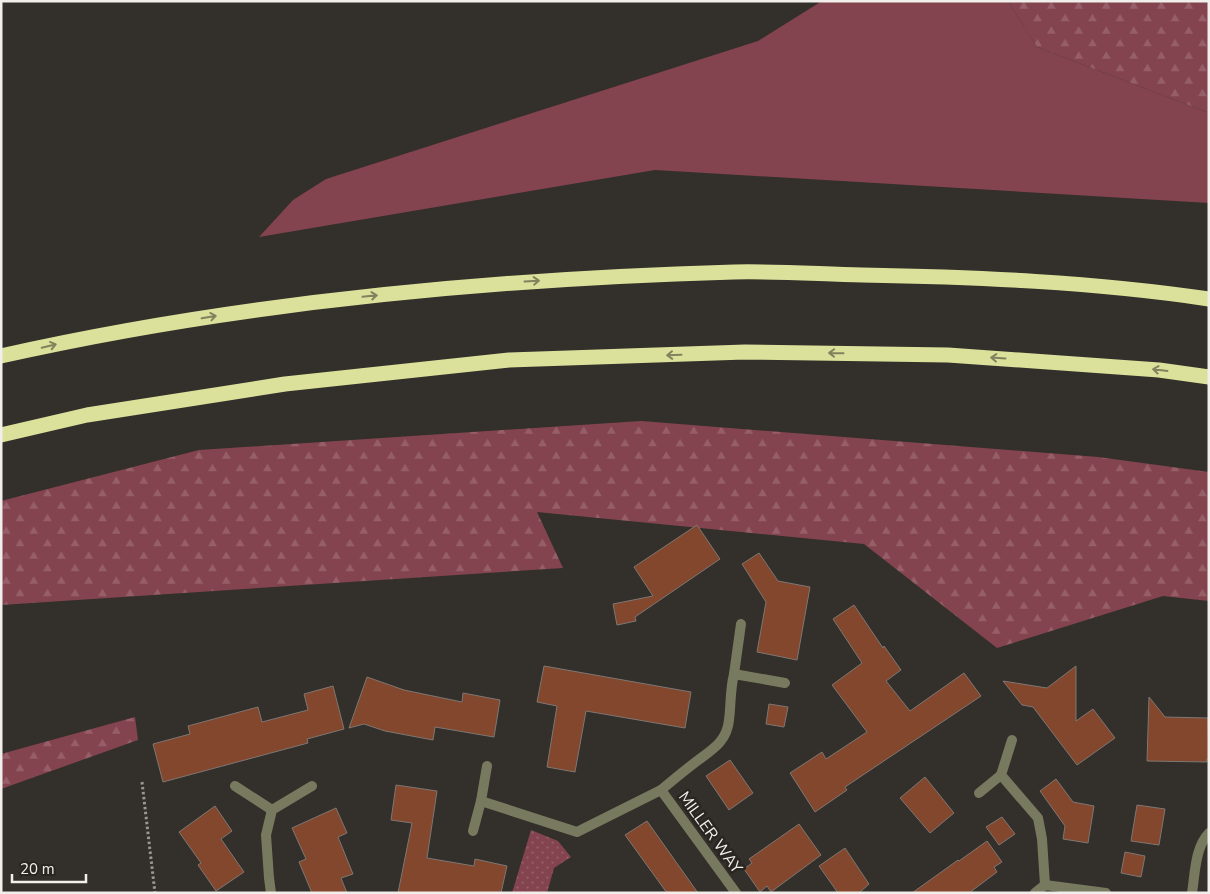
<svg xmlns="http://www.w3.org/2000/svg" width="1210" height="894" font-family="'Nunito Sans',sans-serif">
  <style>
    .grass { fill: #84444f }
    .forest { fill: url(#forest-firs) }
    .park { fill: url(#park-dots) }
    .building { fill: #82472c; stroke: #7e7774 }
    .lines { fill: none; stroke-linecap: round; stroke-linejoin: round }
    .path { stroke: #9b9894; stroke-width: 3; stroke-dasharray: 2.5 2.5; stroke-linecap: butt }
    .minor { stroke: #777a5e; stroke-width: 10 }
    .motorway { stroke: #dbe09a; stroke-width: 15 }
    .oneway { stroke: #82835e }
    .labels { text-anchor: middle; stroke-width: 5; stroke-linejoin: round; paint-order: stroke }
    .street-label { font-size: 16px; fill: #f1efeb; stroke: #292621 }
  </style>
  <defs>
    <pattern id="forest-firs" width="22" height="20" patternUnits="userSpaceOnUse" patternTransform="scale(1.25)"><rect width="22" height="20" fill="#84444f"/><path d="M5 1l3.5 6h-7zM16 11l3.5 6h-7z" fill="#965f68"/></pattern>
    <pattern id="park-dots" width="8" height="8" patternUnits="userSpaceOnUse" patternTransform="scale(1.25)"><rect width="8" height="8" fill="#84444f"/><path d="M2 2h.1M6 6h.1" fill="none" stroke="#965f68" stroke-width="1.8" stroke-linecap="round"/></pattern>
  </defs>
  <rect width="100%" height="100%" fill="#332f2a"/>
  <path class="grass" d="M 822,1 L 1008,1 L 1037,47 L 1209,113 L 1209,203 L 655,170 L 259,237 L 293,200 L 326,179 L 758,41 Z"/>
  <g class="forest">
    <path d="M 1008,1 L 1209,1 L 1209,113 L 1037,47 Z"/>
    <path d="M 641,421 L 1098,457 L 1209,472 L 1209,601 L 1163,596 L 997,648 L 864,544 L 537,512 L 563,568 L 1,605 L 1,501 L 199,450 Z"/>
    <path d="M 135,717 L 138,740 L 1,789 L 1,754 Z"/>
  </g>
  <path class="park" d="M 531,830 L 558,841 L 571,857 L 554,868 L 547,893 L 512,893 Z"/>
  <g class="building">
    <path d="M 697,525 L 720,559 L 635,617 L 636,621 L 617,625 L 613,604 L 653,596 L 634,567 Z"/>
    <path d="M 759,553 L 778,581 L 810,587 L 797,660 L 757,652 L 766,602 L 742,564 Z"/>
    <path d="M 854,605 L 883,648 L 884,646 L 901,670 L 886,681 L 910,711 L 964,673 L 981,696 L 845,787 L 847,790 L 815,812 L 790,773 L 822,752 L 826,759 L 867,732 L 832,685 L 862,663 L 833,619 Z"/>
    <path d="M 544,666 L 691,692 L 685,728 L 586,711 L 575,772 L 547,767 L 557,706 L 537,702 Z"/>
    <path d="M 1076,666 L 1076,721 L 1093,709 L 1115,738 L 1077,765 L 1033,707 L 1022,705 L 1003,681 L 1047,688 Z"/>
    <path d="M 367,677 L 404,690 L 462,702 L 463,693 L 500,700 L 494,737 L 435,727 L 433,740 L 385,731 L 364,724 L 349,728 Z"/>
    <path d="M 333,686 L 344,729 L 307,739 L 308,743 L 163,782 L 153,744 L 190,734 L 188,726 L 258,707 L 262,722 L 308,710 L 304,694 Z"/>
    <path d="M 1149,697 L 1165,717 L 1208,718 L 1209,759 L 1207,759 L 1207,762 L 1147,761 Z"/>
    <path d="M 769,704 L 788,707 L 784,727 L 766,724 Z"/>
    <path d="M 730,760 L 753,793 L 729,810 L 706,776 Z"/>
    <path d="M 925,777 L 954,813 L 930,833 L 900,798 Z"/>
    <path d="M 1056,779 L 1073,802 L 1094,806 L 1088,843 L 1063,839 L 1065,826 L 1040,791 Z"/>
    <path d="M 396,785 L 437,791 L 427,858 L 474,866 L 475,859 L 507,866 L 501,893 L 398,893 L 412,823 L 391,820 Z"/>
    <path d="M 1137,805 L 1165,809 L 1159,845 L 1131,841 Z"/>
    <path d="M 215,806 L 232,831 L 221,839 L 244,872 L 216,891 L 198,865 L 201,863 L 179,832 Z"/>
    <path d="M 336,808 L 347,833 L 338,837 L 353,874 L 341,878 L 347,893 L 312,893 L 299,862 L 306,859 L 292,828 Z"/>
    <path d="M 1002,817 L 1015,834 L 999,845 L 986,827 Z"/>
    <path d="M 647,821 L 698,893 L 667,893 L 625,835 Z"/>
    <path d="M 799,824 L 821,855 L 771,892 L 767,886 L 760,892 L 744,869 L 752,863 L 749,859 Z"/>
    <path d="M 987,841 L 1002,862 L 994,867 L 997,872 L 969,893 L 912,893 L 958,860 L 959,861 Z"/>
    <path d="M 845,848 L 869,884 L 859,893 L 838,893 L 819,866 Z"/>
    <path d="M 1125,852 L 1145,856 L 1141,877 L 1121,873 Z"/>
  </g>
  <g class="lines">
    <path class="path" d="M 142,782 L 155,893"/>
    <g class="minor">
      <path d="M 741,624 L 734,674 L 785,683"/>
      <path d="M 1012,740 L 1001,775 L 1038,818 L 1042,839 L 1045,885"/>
      <path d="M 487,766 L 481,801 L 577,832 L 661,790 L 736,893"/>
      <path d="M 235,786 L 272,810"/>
      <path d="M 661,790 C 673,780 685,770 697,761 C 713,749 727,741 729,720 C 731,705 730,690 734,674"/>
      <path d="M 979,793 L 1001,775"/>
      <path d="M 473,831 L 481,801"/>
      <path d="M 271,893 L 269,878 L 266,835 L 272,810 L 312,786"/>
      <path d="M 1035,893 L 1045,885 L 1106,893"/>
      <path d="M 1192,893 C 1195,874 1195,847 1209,833"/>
    </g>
    <g class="motorway">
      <path d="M 1,356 C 241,302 488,279 734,272 C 776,271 819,274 862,275 C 977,277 1094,282 1209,299"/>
      <path d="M 1,435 L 87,415 L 285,384 L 509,360 L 745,352 L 948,355 L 1159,370 L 1209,377"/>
    </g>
  </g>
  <defs><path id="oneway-shaft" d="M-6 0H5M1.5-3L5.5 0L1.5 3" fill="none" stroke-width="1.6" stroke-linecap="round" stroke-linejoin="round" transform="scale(1.25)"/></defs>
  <g class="oneway">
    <use href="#oneway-shaft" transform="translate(532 281) rotate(-3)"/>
    <use href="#oneway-shaft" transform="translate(370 296) rotate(-6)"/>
    <use href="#oneway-shaft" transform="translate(209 317) rotate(-10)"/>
    <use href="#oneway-shaft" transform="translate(49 346) rotate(-13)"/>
    <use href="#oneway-shaft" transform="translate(836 353) rotate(-179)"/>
    <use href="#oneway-shaft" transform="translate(674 355) rotate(178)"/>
    <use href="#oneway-shaft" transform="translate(998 358) rotate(-176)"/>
    <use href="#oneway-shaft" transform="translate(1160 370) rotate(-173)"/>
  </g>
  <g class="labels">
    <g class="street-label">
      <text transform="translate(711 832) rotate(54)" y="6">MILLER WAY</text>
    </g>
  </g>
  <rect width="1210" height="894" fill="none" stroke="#f1efeb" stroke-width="5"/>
  <path d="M12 874v8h74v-8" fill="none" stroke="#f1efeb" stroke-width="2.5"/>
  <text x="20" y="874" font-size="15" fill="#f1efeb" stroke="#292621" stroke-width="4" paint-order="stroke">20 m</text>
</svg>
